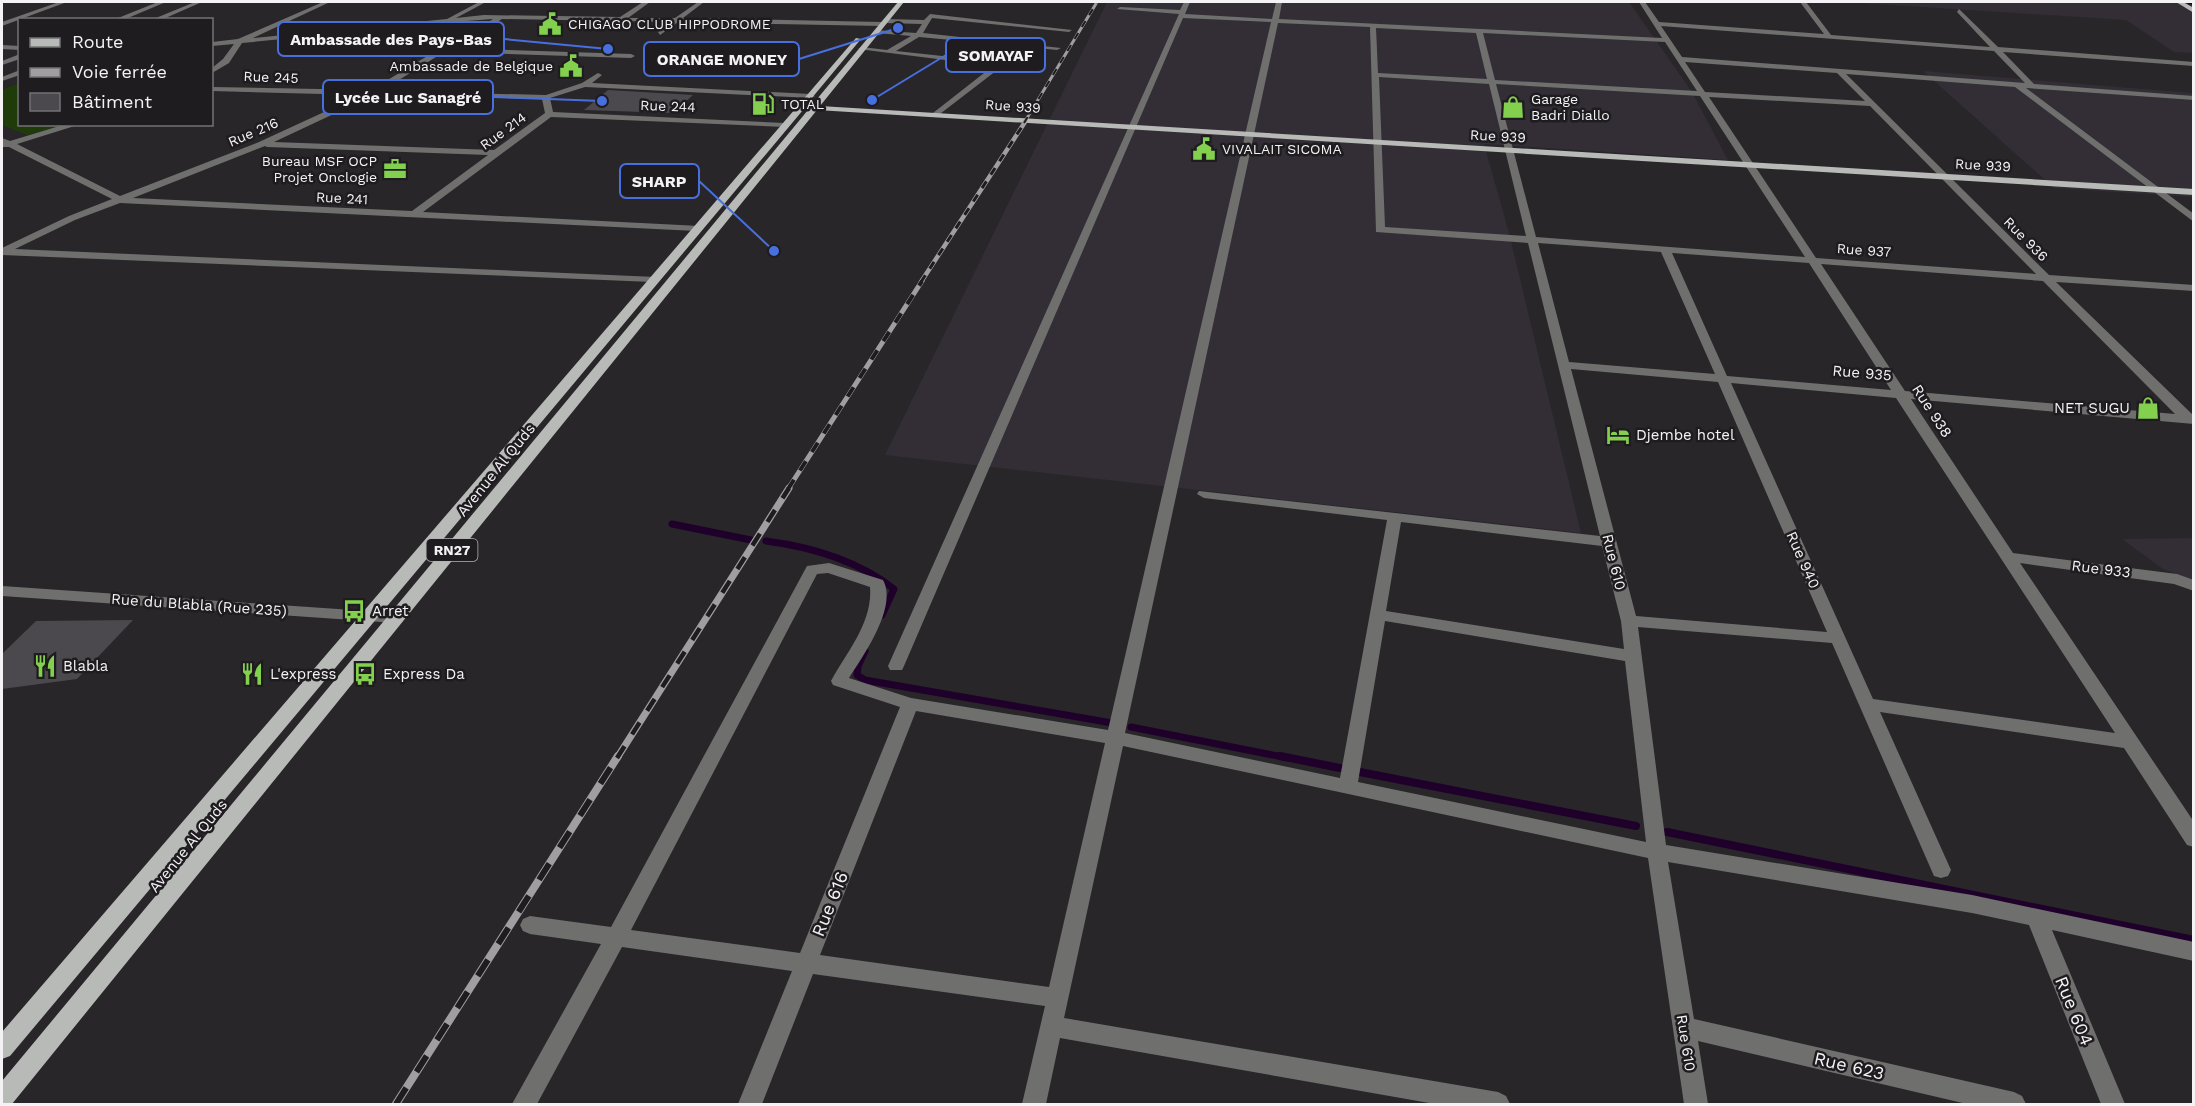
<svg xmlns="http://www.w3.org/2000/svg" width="2195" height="1106" font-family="'Work Sans',sans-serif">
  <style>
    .built { fill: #332d36 }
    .green { fill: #1e3b09 }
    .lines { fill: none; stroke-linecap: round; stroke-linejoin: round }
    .stream-far2 { stroke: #1f002b; stroke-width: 3 }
    .stream-far1 { stroke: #1f002b; stroke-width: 7 }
    .stream { stroke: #1f002b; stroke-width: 8 }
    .building { fill: #4b494d }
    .minor { fill: #6f706e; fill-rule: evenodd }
    .major { fill: #b7bab6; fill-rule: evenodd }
    .rail-far4-casing { stroke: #a09ea1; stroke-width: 3 }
    .rail-far3-casing { stroke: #a09ea1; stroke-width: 4.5 }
    .rail-far2-casing { stroke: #a09ea1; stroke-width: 5 }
    .rail-far1-casing { stroke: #a09ea1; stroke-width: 7 }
    .rail-casing { stroke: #a09ea1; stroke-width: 8 }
    .rail-far4 { stroke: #1f1c20; stroke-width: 2; stroke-dasharray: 7; stroke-linecap: butt }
    .rail-far3 { stroke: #1f1c20; stroke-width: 3; stroke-dasharray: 8; stroke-linecap: butt }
    .rail-far2 { stroke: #1f1c20; stroke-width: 4; stroke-dasharray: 11; stroke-linecap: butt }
    .rail-far1 { stroke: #1f1c20; stroke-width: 4.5; stroke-dasharray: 14; stroke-linecap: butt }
    .rail { stroke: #1f1c20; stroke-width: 6; stroke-dasharray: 19; stroke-linecap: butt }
    .labels { text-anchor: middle; stroke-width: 5; stroke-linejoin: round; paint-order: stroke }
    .far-poi-label { font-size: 14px; fill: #f4f2f5; stroke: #1f1c20; text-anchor: start }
    .far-street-label { font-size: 14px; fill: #f4f2f5; stroke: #1f1c20 }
    .shield { fill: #1f1c20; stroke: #b4b2b5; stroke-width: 1.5 }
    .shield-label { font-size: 14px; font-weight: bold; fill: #f4f2f5 }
    .street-label { font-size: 15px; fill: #f4f2f5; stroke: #1f1c20 }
    .poi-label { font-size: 15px; fill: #f4f2f5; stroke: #1f1c20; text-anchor: start }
    .near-street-label { font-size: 18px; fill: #f4f2f5; stroke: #1f1c20 }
    .leader { fill: none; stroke: #486fde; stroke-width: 2 }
    .callout-dot { fill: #486fde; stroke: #1f1c20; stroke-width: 2 }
    .callout { fill: #1f1c20; stroke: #486fde; stroke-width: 2 }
    .callout-label { font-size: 16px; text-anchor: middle; font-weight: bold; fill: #f4f2f5 }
  </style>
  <rect width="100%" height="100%" fill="#282629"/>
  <g class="built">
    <path d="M 1107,2 L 1629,2 L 1692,92 L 1728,160 L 1484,144 L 1509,233 L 1581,533 L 885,455 Z"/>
    <path d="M 1843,2 L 2193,2 L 2193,53 L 2174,52 L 2126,20 Z"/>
    <path d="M 1923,71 L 2193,93 L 2193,197 L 2054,188 Z"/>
    <path d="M 2193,538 L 2193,580 L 2163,569 L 2122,539 Z"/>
  </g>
  <path class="green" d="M 19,83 L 20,124 L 64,125 L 27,135 L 2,125 L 2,90 Z"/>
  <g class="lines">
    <path class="stream-far2" d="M 2189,3 L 2194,3"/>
    <g class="stream-far1">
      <path d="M 672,524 L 751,540"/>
      <path d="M 766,541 C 812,547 857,560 894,589 L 882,615"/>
      <path d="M 865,651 L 858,666 L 857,675 L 865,680 L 1112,723"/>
      <path d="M 1131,727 L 1288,758"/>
    </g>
    <g class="stream">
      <path d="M 1280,756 L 1340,768"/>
      <path d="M 1360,772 L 1636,826"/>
      <path d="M 1667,832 L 2194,940"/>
    </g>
  </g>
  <g class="building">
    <path d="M 608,90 L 693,95 L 673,113 L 584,110 Z"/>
    <path d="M 133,620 L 77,679 L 2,689 L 2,654 L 36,621 Z"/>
  </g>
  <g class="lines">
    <g class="minor">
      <path d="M 59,2 L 67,2 L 2,26 L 2,22 Z"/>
      <path d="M 158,2 L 166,2 L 123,20 L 113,20 Z"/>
      <path d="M 195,2 L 202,2 L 161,20 L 151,20 Z"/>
      <path d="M 323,2 L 330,2 L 253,38 L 447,19 L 479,2 L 486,2 L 456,18 L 484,15 L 620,17 L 643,2 L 650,2 L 628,18 L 675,18 L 698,2 L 704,2 L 683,18 L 882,22 L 885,19 L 924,20 L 930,14 L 1072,30 L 1069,32 L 932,18 L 923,33 L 1061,48 L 1057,50 L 1027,47 L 936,117 L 933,117 L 933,113 L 993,66 L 858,49 L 862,47 L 887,50 L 911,36 L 877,33 L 875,30 L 916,33 L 922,24 L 885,23 L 882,26 L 678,22 L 660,35 L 658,32 L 670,22 L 502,19 L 462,44 L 451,48 L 631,54 L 635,56 L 631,58 L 444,52 L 381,91 L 546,95 L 582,83 L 598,73 L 602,75 L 592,83 L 811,94 L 815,96 L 811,98 L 585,87 L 550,98 L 553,112 L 785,123 L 789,125 L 785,127 L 551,117 L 423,212 L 700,226 L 701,228 L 696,231 L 120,203 L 75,220 L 15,249 L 656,277 L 657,279 L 652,282 L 2,255 L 2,248 L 69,216 L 112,199 L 9,147 L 2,147 L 2,138 L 10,141 L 66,124 L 81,124 L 17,144 L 120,196 L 259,142 L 361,95 L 212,91 L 212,87 L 371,90 L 444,46 L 446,23 L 242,43 L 229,63 L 212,73 L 212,68 L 223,59 L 234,44 L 212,46 L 212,42 L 238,39 ZM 493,19 L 458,42 L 451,44 L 453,22 ZM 919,37 L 1019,46 L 998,62 L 896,51 ZM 374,95 L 542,99 L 545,113 L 494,150 L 274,142 ZM 265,146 L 267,147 L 488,155 L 412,211 L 133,198 Z"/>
      <path d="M 1184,2 L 1190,2 L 1185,14 L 1272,19 L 1276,2 L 1282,2 L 1279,19 L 1662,38 L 1639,2 L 1645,2 L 1659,22 L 1824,34 L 1800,2 L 1806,2 L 1831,35 L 1990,47 L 1957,12 L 1959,9 L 1998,47 L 2194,62 L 2194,66 L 2003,52 L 2034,84 L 2194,96 L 2194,100 L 2026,88 L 2194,214 L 2194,222 L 2015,87 L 1846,74 L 2049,275 L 2194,285 L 2194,291 L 2056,282 L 2194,416 L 2194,424 L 1911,399 L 2013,553 L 2177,574 L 2194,580 L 2194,591 L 2174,584 L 2020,563 L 2194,822 L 2194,847 L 2187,845 L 2124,748 L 1880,712 L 1951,870 L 1948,876 L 1941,878 L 1934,876 L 1832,643 L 1638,627 L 1666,845 L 1972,895 L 2194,942 L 2194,961 L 2052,930 L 2125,1104 L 2101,1104 L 2029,925 L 1972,913 L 1668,862 L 1694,1019 L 2014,1092 L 2022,1096 L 2026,1104 L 1967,1104 L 1698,1041 L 1708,1104 L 1684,1104 L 1648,858 L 1123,746 L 1064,1018 L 1498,1092 L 1506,1096 L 1510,1104 L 1435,1104 L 1060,1038 L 1046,1104 L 1022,1104 L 1045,1006 L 813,974 L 762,1104 L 738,1104 L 792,971 L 622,947 L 537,1104 L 512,1104 L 601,944 L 530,934 L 523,931 L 520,925 L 523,919 L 530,916 L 611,927 L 807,566 L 829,563 L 883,580 C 898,607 863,656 849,678 L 911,698 L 1108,730 L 1271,22 L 1183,18 L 904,666 L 902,670 L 890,670 L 888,666 L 1179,14 L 1117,9 L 1120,7 L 1180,10 ZM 1278,23 L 1370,27 L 1376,232 L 1528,243 L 1600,536 L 1199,491 L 1197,494 L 1204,498 L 1387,520 L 1340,778 L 1125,733 ZM 1661,26 L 1994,51 L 2025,83 L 1682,57 ZM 1376,28 L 1476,33 L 1487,79 L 1378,73 ZM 1483,33 L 1665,42 L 1697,91 L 1495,80 ZM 1685,62 L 1837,73 L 1865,101 L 1705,92 ZM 1379,77 L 1489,84 L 1526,236 L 1385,227 ZM 1496,84 L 1700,96 L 1805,257 L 1536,237 ZM 1709,97 L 1870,106 L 2036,274 L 1816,258 ZM 1538,243 L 1661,252 L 1715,374 L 1569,362 ZM 1672,253 L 1809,263 L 1891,390 L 1727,376 ZM 1821,264 L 2043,281 L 2175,414 L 1905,391 ZM 1571,369 L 1718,382 L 1827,632 L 1636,616 ZM 1731,383 L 1896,398 L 2115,733 L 1873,699 ZM 1401,522 L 1602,546 L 1621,621 L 1624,649 L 1386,611 ZM 828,573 L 870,587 C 873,622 847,652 831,681 L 833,685 L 900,707 L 800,953 L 631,930 L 817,574 ZM 1385,621 L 1625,661 L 1646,842 L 1358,782 ZM 916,711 L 1105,743 L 1049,987 L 820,955 Z"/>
      <path d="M 2,45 L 20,46 L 20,50 L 2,49 Z"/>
      <path d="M 20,54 L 20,59 L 2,65 L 2,61 Z"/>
      <path d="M 20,70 L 20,75 L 2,81 L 2,77 Z"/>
      <path d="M 2,586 L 396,613 L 402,614 L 404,618 L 402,622 L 396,623 L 2,596 Z"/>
    </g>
    <g class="major">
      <path d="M 898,2 L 904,2 L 820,106 L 2194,189 L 2194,195 L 817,110 L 12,1104 L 2,1104 L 2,1081 L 808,110 L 803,110 L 10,1056 L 2,1059 L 2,1032 L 856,38 L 861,39 L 806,105 L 812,105 Z"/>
      <path d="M 2176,2 L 2183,2 L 2194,8 L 2194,13 Z"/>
    </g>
    <g class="rail-far4-casing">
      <path id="rail-far4" d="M 1024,123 L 1097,2"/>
    </g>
    <g class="rail-far3-casing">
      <path id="rail-far3" d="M 921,282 L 1025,122"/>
    </g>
    <g class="rail-far2-casing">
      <path id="rail-far2" d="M 788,489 L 922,281"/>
    </g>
    <g class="rail-far1-casing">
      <path id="rail-far1" d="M 617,758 L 789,488"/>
    </g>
    <g class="rail-casing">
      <path id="rail" d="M 396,1104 L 618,756"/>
    </g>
    <use href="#rail-far4" class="rail-far4"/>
    <use href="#rail-far3" class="rail-far3"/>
    <use href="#rail-far2" class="rail-far2"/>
    <use href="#rail-far1" class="rail-far1"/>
    <use href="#rail" class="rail"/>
  </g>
  <defs>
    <g id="civic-bare" transform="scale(1.8)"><path d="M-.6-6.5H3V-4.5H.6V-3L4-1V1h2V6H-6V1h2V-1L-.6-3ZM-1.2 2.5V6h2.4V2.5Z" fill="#83d04f" stroke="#1f1c20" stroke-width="2.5" paint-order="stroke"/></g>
    <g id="fuel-bare" transform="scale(1.8)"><path d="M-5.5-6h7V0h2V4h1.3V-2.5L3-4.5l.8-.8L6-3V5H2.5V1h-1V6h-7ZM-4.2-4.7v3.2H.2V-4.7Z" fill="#83d04f" stroke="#1f1c20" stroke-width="2.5" paint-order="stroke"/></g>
    <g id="shop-bare" transform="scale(1.8)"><path d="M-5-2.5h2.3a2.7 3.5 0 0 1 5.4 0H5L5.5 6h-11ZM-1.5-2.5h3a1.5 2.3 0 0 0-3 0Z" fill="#83d04f" stroke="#1f1c20" stroke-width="2.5" paint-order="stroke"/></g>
    <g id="office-bare" transform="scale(1.8)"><path d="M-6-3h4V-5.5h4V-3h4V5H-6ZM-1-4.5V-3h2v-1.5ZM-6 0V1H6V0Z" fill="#83d04f" stroke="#1f1c20" stroke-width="2.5" paint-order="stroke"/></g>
    <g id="hotel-bare" transform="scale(1.8)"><path d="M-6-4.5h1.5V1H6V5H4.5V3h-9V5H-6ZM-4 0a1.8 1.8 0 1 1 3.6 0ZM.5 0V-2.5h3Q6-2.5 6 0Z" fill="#83d04f" stroke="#1f1c20" stroke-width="2.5" paint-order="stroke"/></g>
    <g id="bus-bare" transform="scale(1.8)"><path d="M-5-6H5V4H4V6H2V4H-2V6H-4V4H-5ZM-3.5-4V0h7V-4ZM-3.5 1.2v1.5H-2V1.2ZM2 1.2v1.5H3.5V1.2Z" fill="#83d04f" stroke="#1f1c20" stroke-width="2.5" paint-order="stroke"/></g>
    <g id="restaurant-bare" transform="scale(1.8)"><path d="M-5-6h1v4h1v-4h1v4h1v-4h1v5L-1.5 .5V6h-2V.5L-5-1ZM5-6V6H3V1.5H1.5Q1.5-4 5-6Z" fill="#83d04f" stroke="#1f1c20" stroke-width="2.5" paint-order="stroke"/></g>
  </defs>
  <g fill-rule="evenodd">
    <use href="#civic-bare" x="550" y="24"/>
    <use href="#civic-bare" x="571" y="66"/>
    <use href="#fuel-bare" x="763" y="104"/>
    <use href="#shop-bare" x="1513" y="107"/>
    <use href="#civic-bare" x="1204" y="149"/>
    <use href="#office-bare" x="395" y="169"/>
    <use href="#shop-bare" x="2148" y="408"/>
    <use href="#hotel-bare" x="1618" y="435"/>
    <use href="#bus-bare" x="354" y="611"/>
    <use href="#restaurant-bare" x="45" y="666"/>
    <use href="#restaurant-bare" x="252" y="674"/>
    <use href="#bus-bare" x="365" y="674"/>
  </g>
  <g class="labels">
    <g class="far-poi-label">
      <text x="568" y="29">CHIGAGO CLUB HIPPODROME</text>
      <text x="553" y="71" text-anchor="end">Ambassade de Belgique</text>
      <text x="1531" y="104">Garage<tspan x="1531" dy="16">Badri Diallo</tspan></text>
      <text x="781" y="109">TOTAL</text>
      <text x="1222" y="154">VIVALAIT SICOMA</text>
      <text x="377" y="166" text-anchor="end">Bureau MSF OCP<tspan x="377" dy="16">Projet Onclogie</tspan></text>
    </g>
    <g class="far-street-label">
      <text transform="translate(271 77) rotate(2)" y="5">Rue 245</text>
      <text transform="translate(668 106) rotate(2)" y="5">Rue 244</text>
      <text transform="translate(1013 106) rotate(4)" y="5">Rue 939</text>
      <text transform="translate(503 131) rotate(-36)" y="5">Rue 214</text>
      <text transform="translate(253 132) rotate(-23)" y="5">Rue 216</text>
      <text transform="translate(1498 136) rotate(3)" y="5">Rue 939</text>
      <text transform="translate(1983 165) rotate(3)" y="5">Rue 939</text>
      <text transform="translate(342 198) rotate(3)" y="5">Rue 241</text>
      <text transform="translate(2026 239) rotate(45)" y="5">Rue 936</text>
      <text transform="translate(1864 250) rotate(4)" y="5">Rue 937</text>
    </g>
    <rect class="shield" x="426.5" y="539" width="51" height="22" rx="4.5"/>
    <g class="shield-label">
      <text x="452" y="555">RN27</text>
    </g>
    <g class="street-label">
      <text transform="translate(1862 373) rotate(5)" y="5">Rue 935</text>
      <text transform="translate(1932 411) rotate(57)" y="5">Rue 938</text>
      <text transform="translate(496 470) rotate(-51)" y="5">Avenue Al Quds</text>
      <text transform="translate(1803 560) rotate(66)" y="5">Rue 940</text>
      <text transform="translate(1614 562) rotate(76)" y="5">Rue 610</text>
      <text transform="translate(2101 569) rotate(7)" y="5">Rue 933</text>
      <text transform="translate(199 605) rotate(4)" y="5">Rue du Blabla (Rue 235)</text>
      <text transform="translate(188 846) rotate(-51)" y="5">Avenue Al Quds</text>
      <text transform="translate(1686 1043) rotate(81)" y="5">Rue 610</text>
    </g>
    <g class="poi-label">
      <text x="2130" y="413" text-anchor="end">NET SUGU</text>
      <text x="1636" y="440">Djembe hotel</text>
      <text x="372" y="616">Arret</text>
      <text x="63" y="671">Blabla</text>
      <text x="270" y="679">L'express</text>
      <text x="383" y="679">Express Da</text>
    </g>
    <g class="near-street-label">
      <text transform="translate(830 904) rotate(-68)" y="6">Rue 616</text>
      <text transform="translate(2074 1011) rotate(68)" y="6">Rue 604</text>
      <text transform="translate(1849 1066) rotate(13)" y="6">Rue 623</text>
    </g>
  </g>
  <path class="leader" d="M608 49L504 39M872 100L946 55M898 28L799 59M602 101L493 97M774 251L699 181"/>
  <g class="callout-dot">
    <circle cx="608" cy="49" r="6"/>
    <circle cx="872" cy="100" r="6"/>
    <circle cx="898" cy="28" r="6"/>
    <circle cx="602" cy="101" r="6"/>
    <circle cx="774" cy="251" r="6"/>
  </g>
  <g class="callout">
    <rect x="278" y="22" width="226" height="34" rx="6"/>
    <rect x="946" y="38" width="99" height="34" rx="6"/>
    <rect x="644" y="42" width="155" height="34" rx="6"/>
    <rect x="323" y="80" width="170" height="34" rx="6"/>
    <rect x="620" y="164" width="79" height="34" rx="6"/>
  </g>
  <g class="callout-label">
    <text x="391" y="45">Ambassade des Pays-Bas</text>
    <text x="996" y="61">SOMAYAF</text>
    <text x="722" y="65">ORANGE MONEY</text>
    <text x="408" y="103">Lycée Luc Sanagré</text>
    <text x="659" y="187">SHARP</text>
  </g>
  <rect width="2195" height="1106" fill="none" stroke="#f4f2f5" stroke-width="6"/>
  <rect x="18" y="18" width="195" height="108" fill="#1f1c20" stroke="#747275" stroke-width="1.5"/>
  <rect x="30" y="38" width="30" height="9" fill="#b7bab6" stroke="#747275" stroke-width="1.5"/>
  <text x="72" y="48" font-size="18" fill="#f4f2f5">Route</text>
  <rect x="30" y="68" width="30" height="9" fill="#a09ea1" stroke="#747275" stroke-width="1.5"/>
  <text x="72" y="78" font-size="18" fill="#f4f2f5">Voie ferrée</text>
  <rect x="30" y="93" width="30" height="18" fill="#4b494d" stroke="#747275" stroke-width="1.5"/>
  <text x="72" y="108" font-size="18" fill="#f4f2f5">Bâtiment</text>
</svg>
